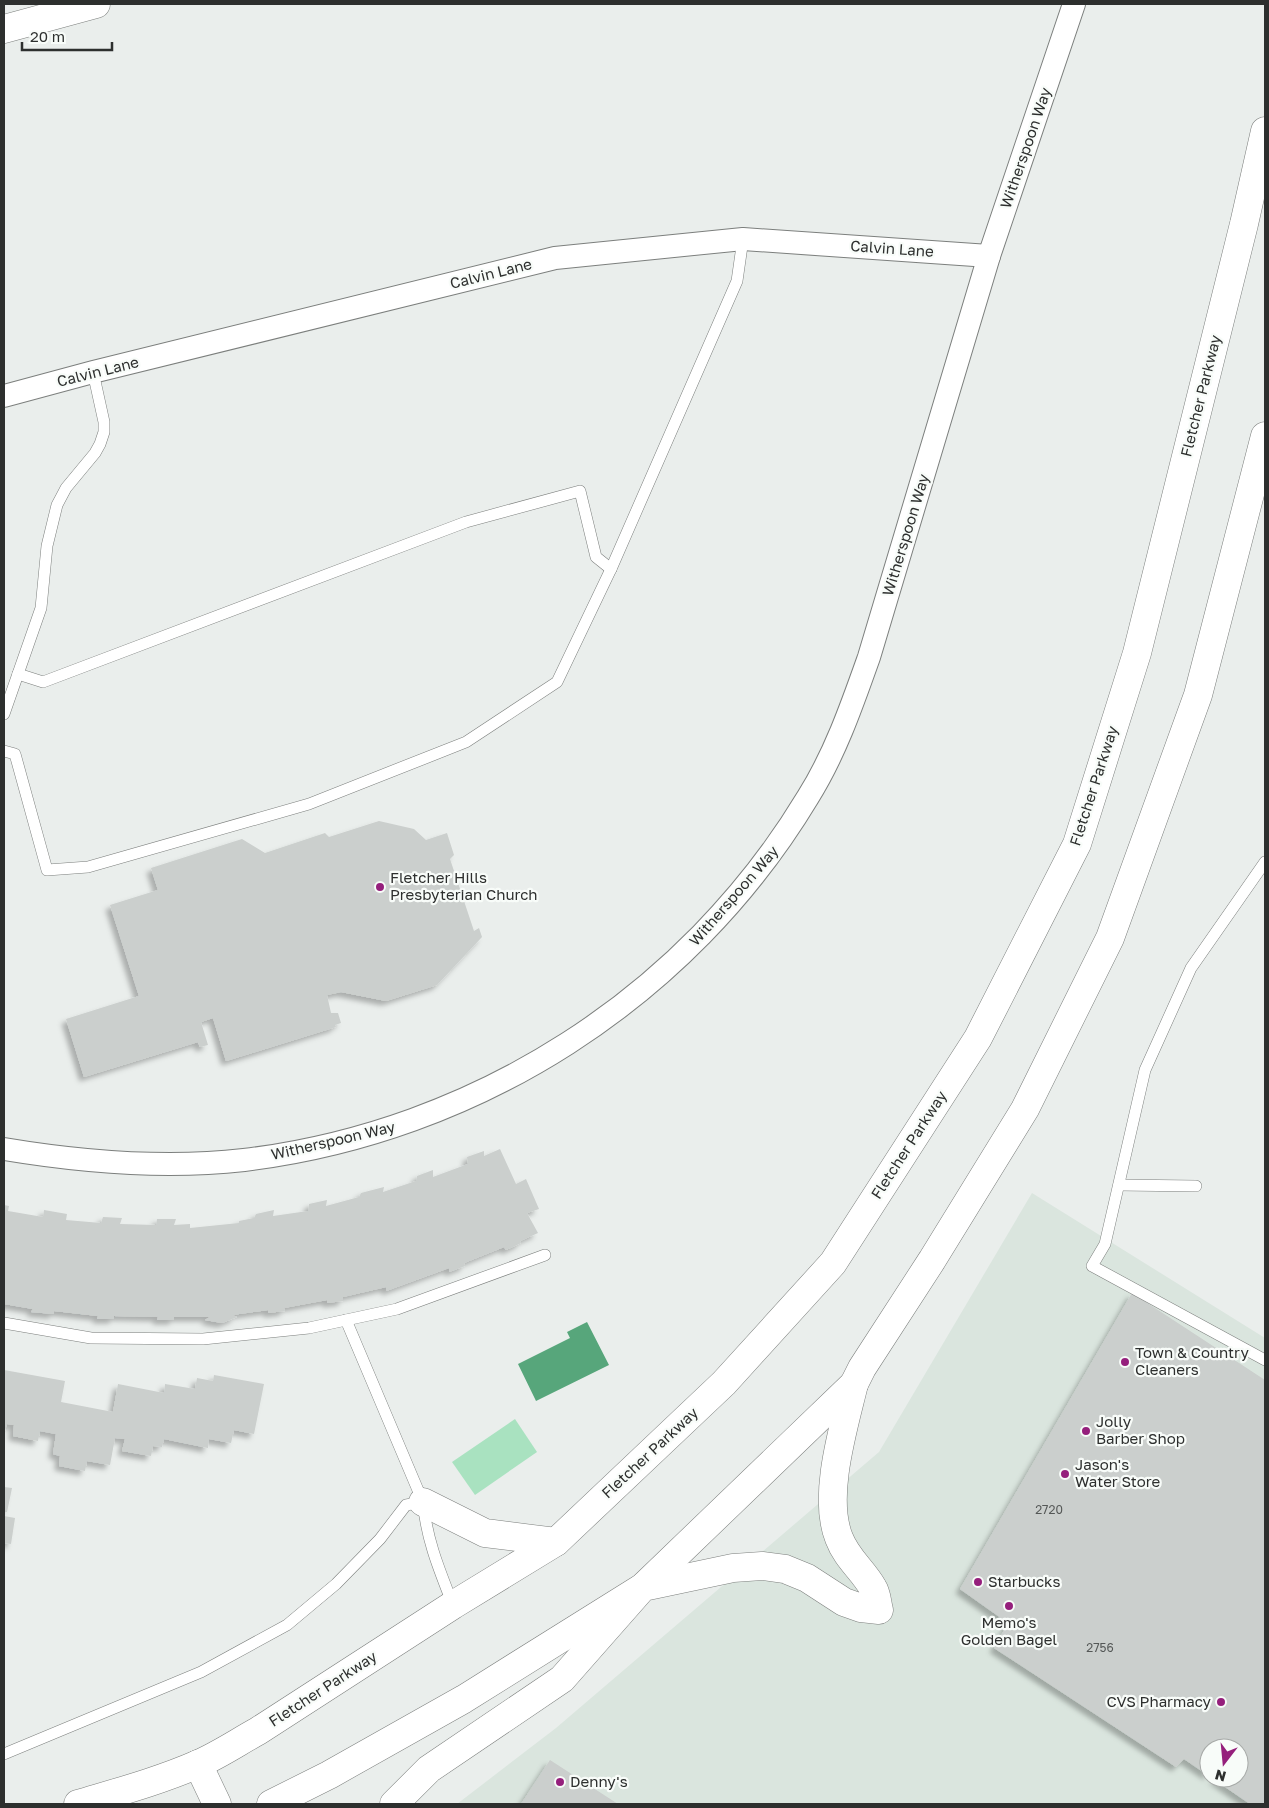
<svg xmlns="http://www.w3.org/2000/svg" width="1269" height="1808" font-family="'Golos Text',sans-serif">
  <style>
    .built { fill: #dae5de; fill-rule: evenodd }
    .green { fill: #a9e2c0 }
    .water { fill: #57a67b }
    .building { fill: #cbcfcd; filter: url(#shadow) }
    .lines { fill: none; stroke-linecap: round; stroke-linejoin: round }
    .service-casing { stroke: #7c7f7d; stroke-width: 12 }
    .minor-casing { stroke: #7c7f7d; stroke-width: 24 }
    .tertiary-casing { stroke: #7c7f7d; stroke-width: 29 }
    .primary-casing { stroke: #7c7f7d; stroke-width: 29 }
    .service { stroke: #fff; stroke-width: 11 }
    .minor { stroke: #fff; stroke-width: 22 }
    .tertiary { stroke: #fff; stroke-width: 28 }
    .primary { stroke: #fff; stroke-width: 28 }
    .poi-dot { fill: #951f7c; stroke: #f8fcf9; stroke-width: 2 }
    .labels { text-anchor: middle; stroke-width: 4.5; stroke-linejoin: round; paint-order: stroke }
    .number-label { font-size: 12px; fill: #545756 }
    .street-label { font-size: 15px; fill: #2d2f2e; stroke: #f8fcf9 }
    .poi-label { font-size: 15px; fill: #2d2f2e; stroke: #f8fcf9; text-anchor: start }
  </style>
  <defs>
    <filter id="shadow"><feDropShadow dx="-4.5" dy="4.5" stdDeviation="2.5" flood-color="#0004"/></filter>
  </defs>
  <rect width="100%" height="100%" fill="#eaeeec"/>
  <path class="built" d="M 1032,1193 L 1265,1338 L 1265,1804 L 457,1804 L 556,1728 L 879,1452 ZM 1209,1748 L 1239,1748 L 1239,1778 L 1209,1778 Z"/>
  <path class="green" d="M 515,1419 L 537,1452 L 475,1495 L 452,1462 Z"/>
  <path class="water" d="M 587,1322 L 609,1365 L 536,1401 L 518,1364 L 570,1338 L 567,1332 Z"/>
  <g class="building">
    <path d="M 379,821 L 414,829 L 426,840 L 447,833 L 454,855 L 450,859 L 474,931 L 479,928 L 482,937 L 437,985 L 386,1001 L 341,992 L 327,995 L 331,1013 L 338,1013 L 341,1023 L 335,1025 L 336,1027 L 226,1061 L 213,1018 L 201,1022 L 208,1045 L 200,1047 L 198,1042 L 84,1077 L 66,1019 L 139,996 L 110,905 L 158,890 L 151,868 L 242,839 L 265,853 L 325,833 L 329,837 Z"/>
    <path d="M 500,1149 L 516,1184 L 526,1179 L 539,1209 L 527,1213 L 538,1233 L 520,1241 L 521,1243 L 506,1250 L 504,1247 L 464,1263 L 465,1266 L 449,1272 L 449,1268 L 386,1291 L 386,1287 L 343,1297 L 343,1301 L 327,1303 L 327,1300 L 284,1308 L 285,1311 L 268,1313 L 268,1310 L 232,1315 L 237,1317 L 222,1323 L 205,1320 L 210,1317 L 174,1317 L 174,1320 L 157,1320 L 158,1317 L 114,1316 L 114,1319 L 97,1319 L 98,1316 L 54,1311 L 54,1314 L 31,1312 L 33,1309 L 4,1304 L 4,1205 L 9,1206 L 8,1211 L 43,1217 L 44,1210 L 67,1214 L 66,1220 L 101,1223 L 103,1217 L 122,1218 L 120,1224 L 156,1225 L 157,1219 L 176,1219 L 174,1225 L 190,1224 L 190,1228 L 239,1223 L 239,1221 L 254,1218 L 256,1214 L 274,1210 L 273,1216 L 308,1211 L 309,1204 L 327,1200 L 326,1206 L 359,1197 L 361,1193 L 384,1187 L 383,1192 L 416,1181 L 417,1176 L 433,1170 L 433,1177 L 468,1164 L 467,1157 L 484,1151 L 484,1156 Z"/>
    <path d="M 1132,1293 L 1265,1380 L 1265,1804 L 1250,1804 L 1212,1778 L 1239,1778 L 1239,1748 L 1209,1748 L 1209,1776 L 1184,1759 L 1176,1767 L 994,1648 L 1008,1623 L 960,1589 Z"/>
    <path d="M 4,1370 L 65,1381 L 61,1402 L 113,1412 L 118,1384 L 164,1393 L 165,1384 L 195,1389 L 197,1378 L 213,1381 L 214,1375 L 264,1384 L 254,1434 L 234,1430 L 231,1443 L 209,1439 L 208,1448 L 164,1439 L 162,1447 L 153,1446 L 151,1456 L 122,1451 L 125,1439 L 115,1438 L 110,1465 L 87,1461 L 85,1471 L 59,1466 L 60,1456 L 53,1454 L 56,1434 L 40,1431 L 38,1441 L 13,1436 L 14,1425 L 7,1424 L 4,1434 Z"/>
    <path d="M 4,1487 L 12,1488 L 7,1512 L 4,1512 Z"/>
    <path d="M 4,1516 L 15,1518 L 11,1544 L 4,1543 Z"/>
    <path d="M 550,1760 L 618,1804 L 521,1804 Z"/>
  </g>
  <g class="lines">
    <g class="service-casing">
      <g id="service">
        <path d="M 18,674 L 43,682 L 466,522 L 580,491 L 596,557 L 611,569"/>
        <path d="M 4,714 L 41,608 L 47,546 L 57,505 L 66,488 L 95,453 L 100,444 L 104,432 L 104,422 L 93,372"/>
        <path d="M 4,751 L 15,754 L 47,870 L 88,867 L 309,804 L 466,742 L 557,682 L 611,569 L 737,281 L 743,239"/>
        <path d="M 1265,862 L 1191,968 L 1145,1070 L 1105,1244 L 1092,1266 L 1265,1360"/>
        <path d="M 1119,1185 L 1196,1186"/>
        <path d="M 346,1320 L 423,1502 C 427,1541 439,1569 453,1605"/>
        <path d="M 4,1323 L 91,1338 L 203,1339 L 309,1328 L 397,1309 L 545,1255"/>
        <path d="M 4,1754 L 201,1672 L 287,1625 L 336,1584 L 380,1539 L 406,1505 L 423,1502"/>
      </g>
    </g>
    <g class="minor-casing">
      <g id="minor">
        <path d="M 4,396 L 93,372 L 555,258 L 743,239 L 989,256"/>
        <path d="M 4,1149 C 82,1162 164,1169 244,1160 C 476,1132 687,998 808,797 C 835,754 852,705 869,657 L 989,256 L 1074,4"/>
      </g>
    </g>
    <g class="tertiary-casing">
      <path id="tertiary" d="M 4,29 L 96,4"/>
    </g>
    <g class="primary-casing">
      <g id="primary">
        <path d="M 423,1502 L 485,1533 L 556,1542"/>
        <path d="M 198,1764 L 217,1804"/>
        <path d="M 78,1804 C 118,1792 159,1781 198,1764 C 219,1755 238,1742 258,1731 L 453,1605 L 556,1542 L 724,1383 L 833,1263 L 978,1038 L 1077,844 L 1137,653 L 1244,224 L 1265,131"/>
        <path d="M 271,1804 L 329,1775 L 464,1699 L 643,1587 L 854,1384 L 862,1368 L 932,1260 L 1025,1109 L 1110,938 L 1198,695 L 1265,436"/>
        <path d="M 394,1804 L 429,1769 L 562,1679 L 643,1587 L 733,1568 L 762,1566 L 785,1569 L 807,1578 L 844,1602 L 861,1608 L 879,1610 C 877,1603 877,1594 873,1588 C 862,1569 847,1559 839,1538 C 822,1496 844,1426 854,1384"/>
      </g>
    </g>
    <use href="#service" class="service"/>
    <use href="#minor" class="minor"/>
    <use href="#tertiary" class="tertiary"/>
    <use href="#primary" class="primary"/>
  </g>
  <g class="poi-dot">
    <circle cx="380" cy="887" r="5"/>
    <circle cx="1125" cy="1362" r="5"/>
    <circle cx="1086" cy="1431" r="5"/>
    <circle cx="1065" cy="1474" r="5"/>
    <circle cx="978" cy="1582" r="5"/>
    <circle cx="1009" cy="1606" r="5"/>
    <circle cx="1221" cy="1702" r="5"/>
    <circle cx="560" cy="1782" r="5"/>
  </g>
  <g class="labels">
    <g class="number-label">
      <text x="1049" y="1514">2720</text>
      <text x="1100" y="1652">2756</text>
    </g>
    <g class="street-label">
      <text transform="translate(1026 148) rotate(-71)" y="5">Witherspoon Way</text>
      <text transform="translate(892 249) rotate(4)" y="5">Calvin Lane</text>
      <text transform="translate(491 274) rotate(-14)" y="5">Calvin Lane</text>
      <text transform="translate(98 372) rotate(-14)" y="5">Calvin Lane</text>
      <text transform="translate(1201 396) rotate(-76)" y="5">Fletcher Parkway</text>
      <text transform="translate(906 535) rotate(-73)" y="5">Witherspoon Way</text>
      <text transform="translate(1094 786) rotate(-72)" y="5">Fletcher Parkway</text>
      <text transform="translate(734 896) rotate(-49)" y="5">Witherspoon Way</text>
      <text transform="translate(333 1141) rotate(-13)" y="5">Witherspoon Way</text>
      <text transform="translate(909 1145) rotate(-57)" y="5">Fletcher Parkway</text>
      <text transform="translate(650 1453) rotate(-43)" y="5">Fletcher Parkway</text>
      <text transform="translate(323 1689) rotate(-33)" y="5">Fletcher Parkway</text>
    </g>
    <g class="poi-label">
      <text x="390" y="883">Fletcher Hills<tspan x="390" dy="17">Presbyterian Church</tspan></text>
      <text x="1135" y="1358">Town &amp; Country<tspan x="1135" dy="17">Cleaners</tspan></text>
      <text x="1096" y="1427">Jolly<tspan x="1096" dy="17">Barber Shop</tspan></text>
      <text x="1075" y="1470">Jason's<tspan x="1075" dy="17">Water Store</tspan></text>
      <text x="988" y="1587">Starbucks</text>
      <text x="1009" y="1628" text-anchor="middle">Memo's<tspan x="1009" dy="17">Golden Bagel</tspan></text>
      <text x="1211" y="1707" text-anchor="end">CVS Pharmacy</text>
      <text x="570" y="1787">Denny's</text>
    </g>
  </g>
  <rect width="1269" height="1808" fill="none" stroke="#2d2f2e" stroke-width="10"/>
  <g transform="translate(1224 1763) rotate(196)"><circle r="24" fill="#f8fcf9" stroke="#a7aaa8"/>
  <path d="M0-4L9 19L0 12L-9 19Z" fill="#951f7c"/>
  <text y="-8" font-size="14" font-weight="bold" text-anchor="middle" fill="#2d2f2e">N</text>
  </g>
  <path d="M22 42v8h90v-8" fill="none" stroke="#2d2f2e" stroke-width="2.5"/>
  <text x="30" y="42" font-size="15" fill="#2d2f2e" stroke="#f8fcf9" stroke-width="4" paint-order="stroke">20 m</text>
</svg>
